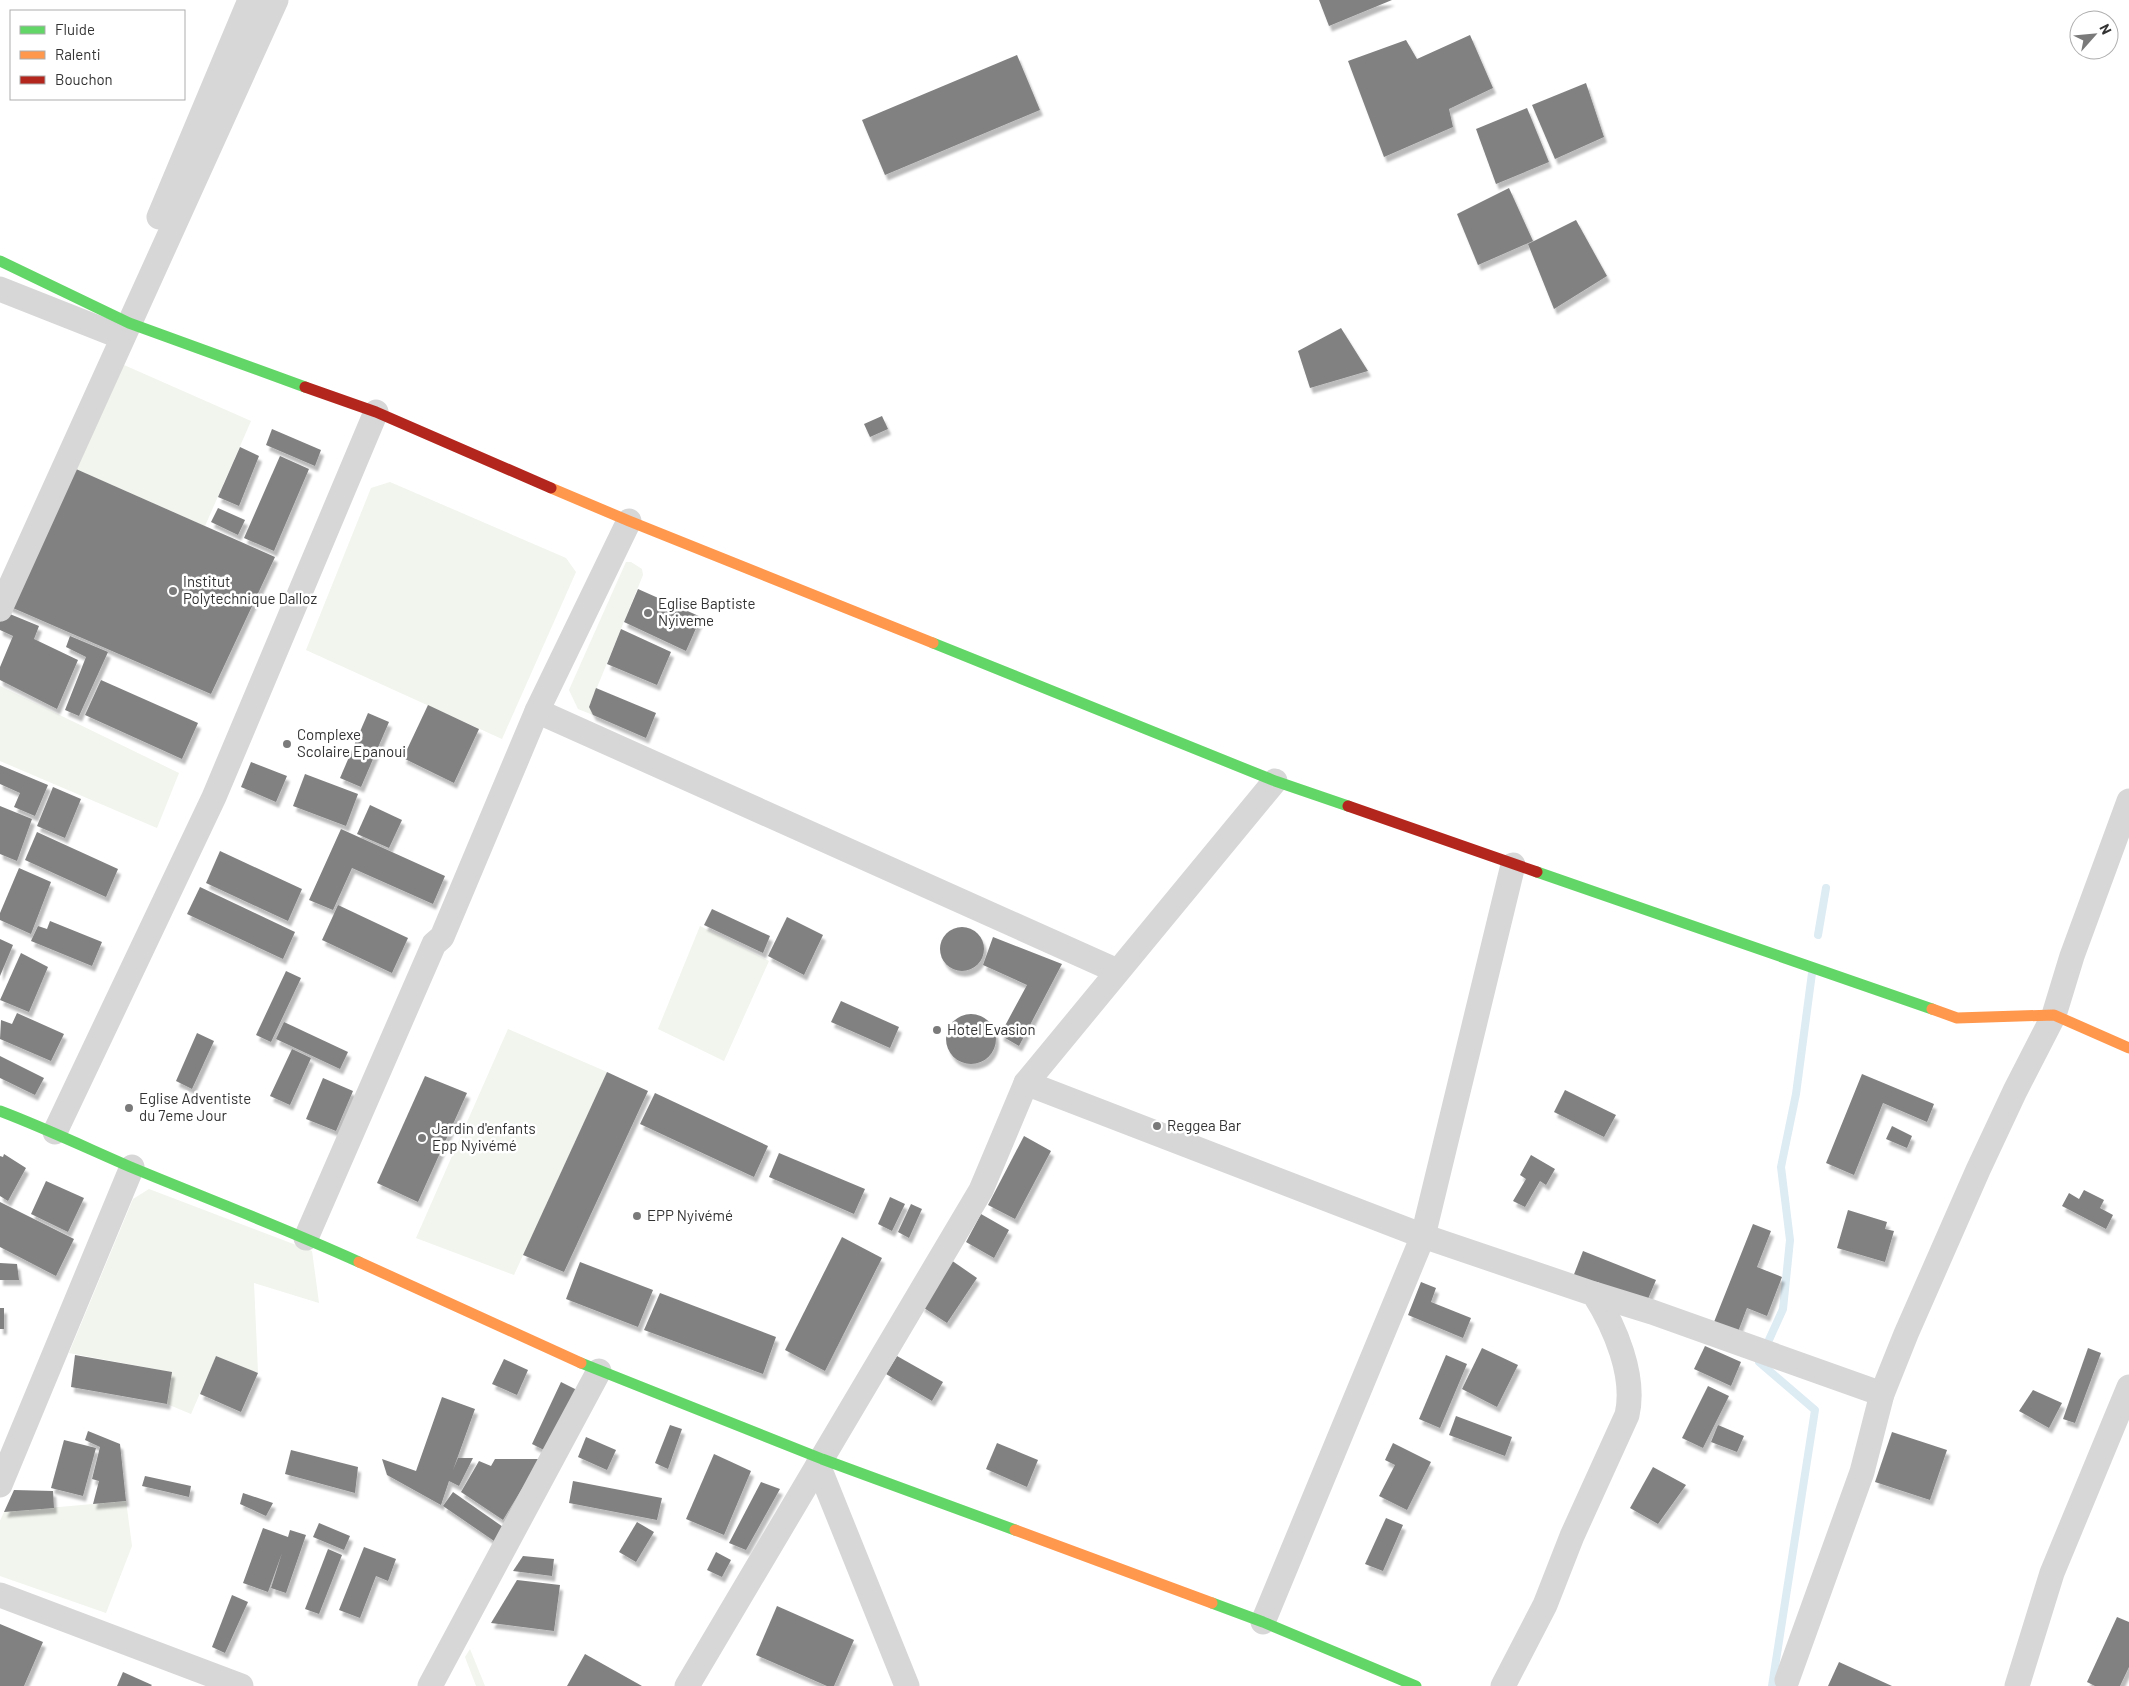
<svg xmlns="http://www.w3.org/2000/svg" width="2129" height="1686" font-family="Barlow,sans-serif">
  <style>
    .green { fill: #f1f5ed }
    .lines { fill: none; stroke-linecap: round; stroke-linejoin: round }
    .stream { stroke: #ddebf3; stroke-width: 8 }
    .building { fill: #818181; filter: url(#shadow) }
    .street { stroke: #d7d7d7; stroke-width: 25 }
    .fast { stroke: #63d668; stroke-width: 11 }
    .slow { stroke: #ff974d; stroke-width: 11 }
    .jam { stroke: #b3261e; stroke-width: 11 }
    .poi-dot { fill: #7a7a7a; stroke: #fff; stroke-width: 2 }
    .labels { text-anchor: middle; stroke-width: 5; stroke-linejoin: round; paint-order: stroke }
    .poi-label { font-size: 15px; fill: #333; stroke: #fff; text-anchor: start }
  </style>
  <defs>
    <filter id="shadow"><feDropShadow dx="3" dy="5.5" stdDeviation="1" flood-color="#0004"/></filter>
  </defs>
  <rect width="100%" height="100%" fill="#fff"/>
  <g class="green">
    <path d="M 124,365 L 251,421 L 205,526 L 67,465 Z"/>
    <path d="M 390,482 L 566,558 L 576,572 L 502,739 L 306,650 L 371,488 Z"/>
    <path d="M 626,562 L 631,562 L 642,569 L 643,575 L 589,707 L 593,715 L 578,709 L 569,690 Z"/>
    <path d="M 0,686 L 179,773 L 157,828 L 0,761 Z"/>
    <path d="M 700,926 L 769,961 L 724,1061 L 658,1029 Z"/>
    <path d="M 508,1029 L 607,1072 L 514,1275 L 416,1238 Z"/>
    <path d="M 149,1189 L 312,1251 L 319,1303 L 254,1283 L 258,1373 L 216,1356 L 191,1414 L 167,1404 L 171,1372 L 69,1353 L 133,1199 Z"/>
    <path d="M 126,1501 L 132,1546 L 106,1613 L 0,1576 L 0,1521 L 4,1512 Z"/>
    <path d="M 470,1649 L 485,1686 L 476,1686 L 465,1657 Z"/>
  </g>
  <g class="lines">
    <g class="stream">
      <path d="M 1818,935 L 1826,888"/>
      <path d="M 1772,1686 L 1815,1410 L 1759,1362 L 1783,1309 L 1790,1240 L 1781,1167 L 1796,1094 L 1812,973"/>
    </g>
  </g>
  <g class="building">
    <path d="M 1319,0 L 1392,0 L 1329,26 Z"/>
    <path d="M 1470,35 L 1493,88 L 1449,109 L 1453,127 L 1384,157 L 1348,61 L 1406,40 L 1417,59 Z"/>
    <path d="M 1017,55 L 1040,110 L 885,175 L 862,120 Z"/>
    <path d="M 1586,83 L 1604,137 L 1555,159 L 1532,105 Z"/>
    <path d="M 1527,108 L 1549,162 L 1496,184 L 1476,129 Z"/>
    <path d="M 1509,188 L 1533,241 L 1478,265 L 1457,214 Z"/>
    <path d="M 1576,220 L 1607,276 L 1554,309 L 1528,244 Z"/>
    <path d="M 1341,328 L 1368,371 L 1310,388 L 1298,351 Z"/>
    <path d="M 882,416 L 888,429 L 870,437 L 864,424 Z"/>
    <path d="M 272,429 L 321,450 L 315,466 L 266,445 Z"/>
    <path d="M 240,447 L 259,456 L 239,506 L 218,497 Z"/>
    <path d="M 280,456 L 309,469 L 274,551 L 244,538 Z"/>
    <path d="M 67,465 L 275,557 L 211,694 L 6,605 Z"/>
    <path d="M 218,508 L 245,520 L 238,535 L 211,522 Z"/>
    <path d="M 638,589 L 701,617 L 686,651 L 624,622 Z"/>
    <path d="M 5,612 L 39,626 L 34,639 L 78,660 L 57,709 L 0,680 L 0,667 L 13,636 L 0,630 L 0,622 Z"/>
    <path d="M 621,629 L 671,652 L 657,685 L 607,664 Z"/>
    <path d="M 70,636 L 108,652 L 79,716 L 65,710 L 86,657 L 66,647 Z"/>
    <path d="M 101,680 L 198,723 L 182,759 L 85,715 Z"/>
    <path d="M 596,688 L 656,713 L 646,738 L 593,715 L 589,707 Z"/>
    <path d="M 428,705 L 479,729 L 454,783 L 403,758 Z"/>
    <path d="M 368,713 L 389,722 L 361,787 L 340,778 Z"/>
    <path d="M 251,762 L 287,776 L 276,802 L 241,787 Z"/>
    <path d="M 0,765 L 48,785 L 35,816 L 14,807 L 20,793 L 0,784 Z"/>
    <path d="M 305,774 L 358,794 L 346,826 L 293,806 Z"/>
    <path d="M 53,787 L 81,799 L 65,838 L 37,826 Z"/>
    <path d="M 370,805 L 402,820 L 389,848 L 357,834 Z"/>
    <path d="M 0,806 L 32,819 L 17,861 L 0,854 Z"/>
    <path d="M 341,829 L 445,876 L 433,904 L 352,868 L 333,910 L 309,900 Z"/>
    <path d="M 37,832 L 118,869 L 106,897 L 25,860 Z"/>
    <path d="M 220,851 L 302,889 L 288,921 L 206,883 Z"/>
    <path d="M 19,868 L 51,882 L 31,934 L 0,920 L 0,913 Z"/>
    <path d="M 200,887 L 295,932 L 283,959 L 187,914 Z"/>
    <path d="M 338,905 L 408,938 L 392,973 L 322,940 Z"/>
    <path d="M 712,909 L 770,936 L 763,953 L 704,925 Z"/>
    <path d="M 787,917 L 823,935 L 804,975 L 768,956 Z"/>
    <path d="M 50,921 L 102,942 L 92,966 L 31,941 L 38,926 L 47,929 Z"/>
    <circle cx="962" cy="949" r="22"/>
    <path d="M 993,937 L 1062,964 L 1019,1046 L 1000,1035 L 1027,985 L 983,965 Z"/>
    <path d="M 0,939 L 13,945 L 0,976 Z"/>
    <path d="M 21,953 L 48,967 L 29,1012 L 0,1000 Z"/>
    <path d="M 286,971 L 301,978 L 271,1042 L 256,1035 Z"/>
    <path d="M 841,1001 L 899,1027 L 890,1048 L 831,1022 Z"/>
    <path d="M 17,1013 L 64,1034 L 51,1061 L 0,1039 L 1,1020 L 12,1024 Z"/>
    <circle cx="971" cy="1039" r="25"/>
    <path d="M 284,1022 L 348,1052 L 340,1069 L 276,1039 Z"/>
    <path d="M 197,1033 L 214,1041 L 192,1089 L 176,1081 Z"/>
    <path d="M 292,1049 L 311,1058 L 290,1105 L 270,1096 Z"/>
    <path d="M 0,1056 L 44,1078 L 35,1095 L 0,1078 Z"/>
    <path d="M 607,1072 L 648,1091 L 564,1272 L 523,1255 Z"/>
    <path d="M 1862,1074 L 1934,1104 L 1927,1122 L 1883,1103 L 1854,1175 L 1826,1163 Z"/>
    <path d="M 425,1076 L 467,1093 L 418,1202 L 377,1183 Z"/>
    <path d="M 323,1078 L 353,1091 L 336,1131 L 306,1119 Z"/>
    <path d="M 1565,1090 L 1616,1115 L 1604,1137 L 1554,1112 Z"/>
    <path d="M 655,1093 L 768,1146 L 754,1177 L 640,1124 Z"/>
    <path d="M 1892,1126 L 1912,1136 L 1907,1148 L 1886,1139 Z"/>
    <path d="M 1024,1136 L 1051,1151 L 1015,1219 L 988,1205 Z"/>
    <path d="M 779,1153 L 865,1189 L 854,1214 L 769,1177 Z"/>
    <path d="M 4,1154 L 26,1168 L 8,1201 L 0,1196 L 0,1156 L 3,1157 Z"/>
    <path d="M 1531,1155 L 1555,1169 L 1546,1185 L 1540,1181 L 1525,1207 L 1513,1201 L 1526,1179 L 1520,1175 Z"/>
    <path d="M 46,1181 L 84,1198 L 68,1232 L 31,1214 Z"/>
    <path d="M 2084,1190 L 2104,1200 L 2100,1208 L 2113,1215 L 2106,1229 L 2062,1206 L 2069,1193 L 2079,1199 Z"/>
    <path d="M 890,1197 L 905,1204 L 892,1231 L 878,1224 Z"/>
    <path d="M 0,1202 L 74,1239 L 56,1276 L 0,1247 Z"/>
    <path d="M 911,1204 L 922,1209 L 909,1238 L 898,1232 Z"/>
    <path d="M 1848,1210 L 1887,1222 L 1885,1229 L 1894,1231 L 1885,1262 L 1837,1248 Z"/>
    <path d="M 981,1214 L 1009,1230 L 994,1258 L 966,1242 Z"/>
    <path d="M 1753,1224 L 1771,1231 L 1757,1267 L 1782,1277 L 1767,1316 L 1747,1308 L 1736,1337 L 1712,1327 Z"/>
    <path d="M 842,1237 L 882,1258 L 825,1371 L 785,1350 Z"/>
    <path d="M 1583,1251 L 1656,1280 L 1645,1306 L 1573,1277 Z"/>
    <path d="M 951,1260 L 977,1278 L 947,1323 L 921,1306 Z"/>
    <path d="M 580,1262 L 653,1290 L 638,1327 L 566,1299 Z"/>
    <path d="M 0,1263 L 17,1264 L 19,1280 L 0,1280 Z"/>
    <path d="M 1421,1282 L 1436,1288 L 1431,1302 L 1471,1318 L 1463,1338 L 1408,1315 Z"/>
    <path d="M 660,1293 L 776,1337 L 763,1374 L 644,1330 Z"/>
    <rect x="0" y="1308" width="4" height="21"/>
    <path d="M 1705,1346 L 1741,1362 L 1731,1386 L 1694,1369 Z"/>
    <path d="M 1482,1348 L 1518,1365 L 1497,1407 L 1462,1389 Z"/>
    <path d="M 2088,1348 L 2101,1353 L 2075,1423 L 2063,1419 Z"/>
    <path d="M 75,1355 L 172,1372 L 167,1404 L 71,1387 Z"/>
    <path d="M 1446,1355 L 1467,1364 L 1440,1428 L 1419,1419 Z"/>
    <path d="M 216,1356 L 258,1373 L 241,1412 L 200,1394 Z"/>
    <path d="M 897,1356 L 943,1382 L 932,1401 L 886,1374 Z"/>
    <path d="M 504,1359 L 528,1370 L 517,1395 L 492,1384 Z"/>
    <path d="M 561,1382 L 577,1390 L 548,1452 L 532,1444 Z"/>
    <path d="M 1708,1386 L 1729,1396 L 1703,1448 L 1682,1438 Z"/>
    <path d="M 2033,1390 L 2062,1403 L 2049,1428 L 2019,1411 Z"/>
    <path d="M 442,1397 L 475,1409 L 453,1470 L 458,1458 L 473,1458 L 459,1486 L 449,1481 L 441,1505 L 387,1475 L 382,1459 L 416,1471 Z"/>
    <path d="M 1456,1416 L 1512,1437 L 1505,1456 L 1449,1435 Z"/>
    <path d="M 670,1425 L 682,1429 L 668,1469 L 655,1463 Z"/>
    <path d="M 1718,1425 L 1744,1436 L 1737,1452 L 1711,1442 Z"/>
    <path d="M 88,1431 L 120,1444 L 126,1501 L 93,1504 L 99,1481 L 92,1479 L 100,1447 L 85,1440 Z"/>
    <path d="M 1892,1432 L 1947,1450 L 1930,1500 L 1875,1482 Z"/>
    <path d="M 586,1437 L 616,1450 L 607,1470 L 578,1457 Z"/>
    <path d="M 64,1440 L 96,1448 L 83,1496 L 51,1488 Z"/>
    <path d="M 997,1443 L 1038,1460 L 1027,1487 L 986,1469 Z"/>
    <path d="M 1393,1443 L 1431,1462 L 1407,1510 L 1379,1496 L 1395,1465 L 1385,1460 Z"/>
    <path d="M 291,1450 L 358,1467 L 355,1493 L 285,1474 Z"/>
    <path d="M 714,1454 L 751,1471 L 724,1535 L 686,1519 Z"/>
    <path d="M 495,1459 L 540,1459 L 503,1520 L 461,1492 L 479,1461 L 491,1466 Z"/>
    <path d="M 1653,1467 L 1686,1485 L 1658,1524 L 1630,1508 Z"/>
    <path d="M 145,1476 L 191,1486 L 189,1497 L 142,1486 Z"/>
    <path d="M 573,1481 L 662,1498 L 657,1520 L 569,1503 Z"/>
    <path d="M 761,1482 L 780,1489 L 746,1550 L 729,1543 Z"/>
    <path d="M 14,1490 L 53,1491 L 54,1508 L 4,1512 Z"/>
    <path d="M 453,1492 L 506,1529 L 497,1543 L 443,1506 Z"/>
    <path d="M 243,1493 L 273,1503 L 266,1516 L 240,1504 Z"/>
    <path d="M 1386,1518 L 1403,1525 L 1383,1571 L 1365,1564 Z"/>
    <path d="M 637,1522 L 654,1532 L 636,1562 L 619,1552 Z"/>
    <path d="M 319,1523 L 350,1536 L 344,1550 L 313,1537 Z"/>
    <path d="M 263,1528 L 288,1537 L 290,1530 L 306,1535 L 286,1593 L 271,1588 L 282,1553 L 268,1592 L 243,1583 Z"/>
    <path d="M 364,1547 L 396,1559 L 388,1581 L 376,1576 L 360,1618 L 339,1610 Z"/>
    <path d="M 328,1549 L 342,1555 L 319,1614 L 305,1609 Z"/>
    <path d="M 716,1552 L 731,1560 L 722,1577 L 707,1570 Z"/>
    <path d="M 523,1556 L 554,1559 L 552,1576 L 513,1571 Z"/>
    <path d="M 517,1580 L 560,1585 L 554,1631 L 491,1623 Z"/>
    <path d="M 232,1595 L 248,1602 L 225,1653 L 212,1647 Z"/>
    <path d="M 777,1606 L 854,1640 L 834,1686 L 827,1686 L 756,1655 Z"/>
    <path d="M 2117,1617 L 2129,1622 L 2129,1667 L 2120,1686 L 2095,1686 L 2087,1682 Z"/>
    <path d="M 0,1624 L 43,1642 L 24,1686 L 0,1686 Z"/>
    <path d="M 585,1654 L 642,1686 L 567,1686 Z"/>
    <path d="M 1839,1662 L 1892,1686 L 1828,1686 Z"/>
    <path d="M 123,1672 L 152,1685 L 151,1686 L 117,1686 Z"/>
  </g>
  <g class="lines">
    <g class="street">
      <path d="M 159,217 L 250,0"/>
      <path d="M 0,289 L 111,333"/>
      <path d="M 0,609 L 276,0"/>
      <path d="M 537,711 L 1117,971"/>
      <path d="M 1026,1083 L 1423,1236 L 1594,1294 C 1615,1327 1636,1376 1627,1415 L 1572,1536 L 1545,1605 L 1503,1686"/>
      <path d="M 55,1132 L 214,797 L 376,412"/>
      <path d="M 306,1238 L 434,944 L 442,937 L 537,711 L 629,521"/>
      <path d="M 1594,1294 L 1652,1312 L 1882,1394"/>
      <path d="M 818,1465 L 907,1686"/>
      <path d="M 0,1485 L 132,1167"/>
      <path d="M 0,1595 L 241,1686"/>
      <path d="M 1263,1622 L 1423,1236 L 1513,865"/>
      <path d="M 1787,1680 L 1862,1472 L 1882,1394 L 1906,1334 L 1978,1170 L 2015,1091 L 2054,1015 L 2072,956 L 2129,801"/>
      <path d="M 430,1686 L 599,1371"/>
      <path d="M 687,1686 L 981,1190 L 1026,1083 L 1275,781"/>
      <path d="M 2017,1686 L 2052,1573 L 2129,1387"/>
    </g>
    <g class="fast">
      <path d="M 0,261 L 129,323 L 305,387"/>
      <path d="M 933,643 L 1275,781 L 1348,806"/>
      <path d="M 1537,872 L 1932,1009"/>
      <path d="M 0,1111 C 45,1128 89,1149 133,1168 C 208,1199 284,1228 359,1262"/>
      <path d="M 581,1363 L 822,1459 L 1015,1530"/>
      <path d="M 1212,1603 L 1263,1622 L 1416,1686"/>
    </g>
    <g class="slow">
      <path d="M 551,488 L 629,521 L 933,643"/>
      <path d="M 1932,1009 L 1957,1018 L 2054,1015 L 2129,1048"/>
      <path d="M 359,1262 L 581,1363"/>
      <path d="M 1015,1530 L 1212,1603"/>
    </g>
    <g class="jam">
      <path d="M 305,387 L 376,412 L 551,488"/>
      <path d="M 1348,806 L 1537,872"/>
    </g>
  </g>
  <g class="poi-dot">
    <circle cx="173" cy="591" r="5"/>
    <circle cx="648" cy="613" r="5"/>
    <circle cx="287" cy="744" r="5"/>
    <circle cx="937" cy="1030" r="5"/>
    <circle cx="129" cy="1108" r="5"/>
    <circle cx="1157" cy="1126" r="5"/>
    <circle cx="422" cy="1138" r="5"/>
    <circle cx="637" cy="1216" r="5"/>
  </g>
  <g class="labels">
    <g class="poi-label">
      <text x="183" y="587">Institut<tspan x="183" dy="17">Polytechnique Dalloz</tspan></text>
      <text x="658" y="609">Eglise Baptiste<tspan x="658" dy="17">Nyiveme</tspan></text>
      <text x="297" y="740">Complexe<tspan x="297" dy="17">Scolaire Epanoui</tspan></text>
      <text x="947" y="1035">Hotel Evasion</text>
      <text x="139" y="1104">Eglise Adventiste<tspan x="139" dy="17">du 7eme Jour</tspan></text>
      <text x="1167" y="1131">Reggea Bar</text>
      <text x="432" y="1134">Jardin d'enfants<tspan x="432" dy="17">Epp Nyivémé</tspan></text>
      <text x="647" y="1221">EPP Nyivémé</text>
    </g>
  </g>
  <rect x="10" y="10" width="175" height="90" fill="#ffffff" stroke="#adadad"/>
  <rect x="20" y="26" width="25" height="8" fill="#63d668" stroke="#adadad"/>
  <text x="55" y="35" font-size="15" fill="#333333">Fluide</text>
  <rect x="20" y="51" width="25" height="8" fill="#ff974d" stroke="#adadad"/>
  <text x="55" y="60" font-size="15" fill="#333333">Ralenti</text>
  <rect x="20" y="76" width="25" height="8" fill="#b3261e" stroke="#adadad"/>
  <text x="55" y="85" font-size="15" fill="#333333">Bouchon</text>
  <g transform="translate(2094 35) rotate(63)"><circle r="24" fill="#ffffff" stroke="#adadad"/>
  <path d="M0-4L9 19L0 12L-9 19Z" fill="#7a7a7a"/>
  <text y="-8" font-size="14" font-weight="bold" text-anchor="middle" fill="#333333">N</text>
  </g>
</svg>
